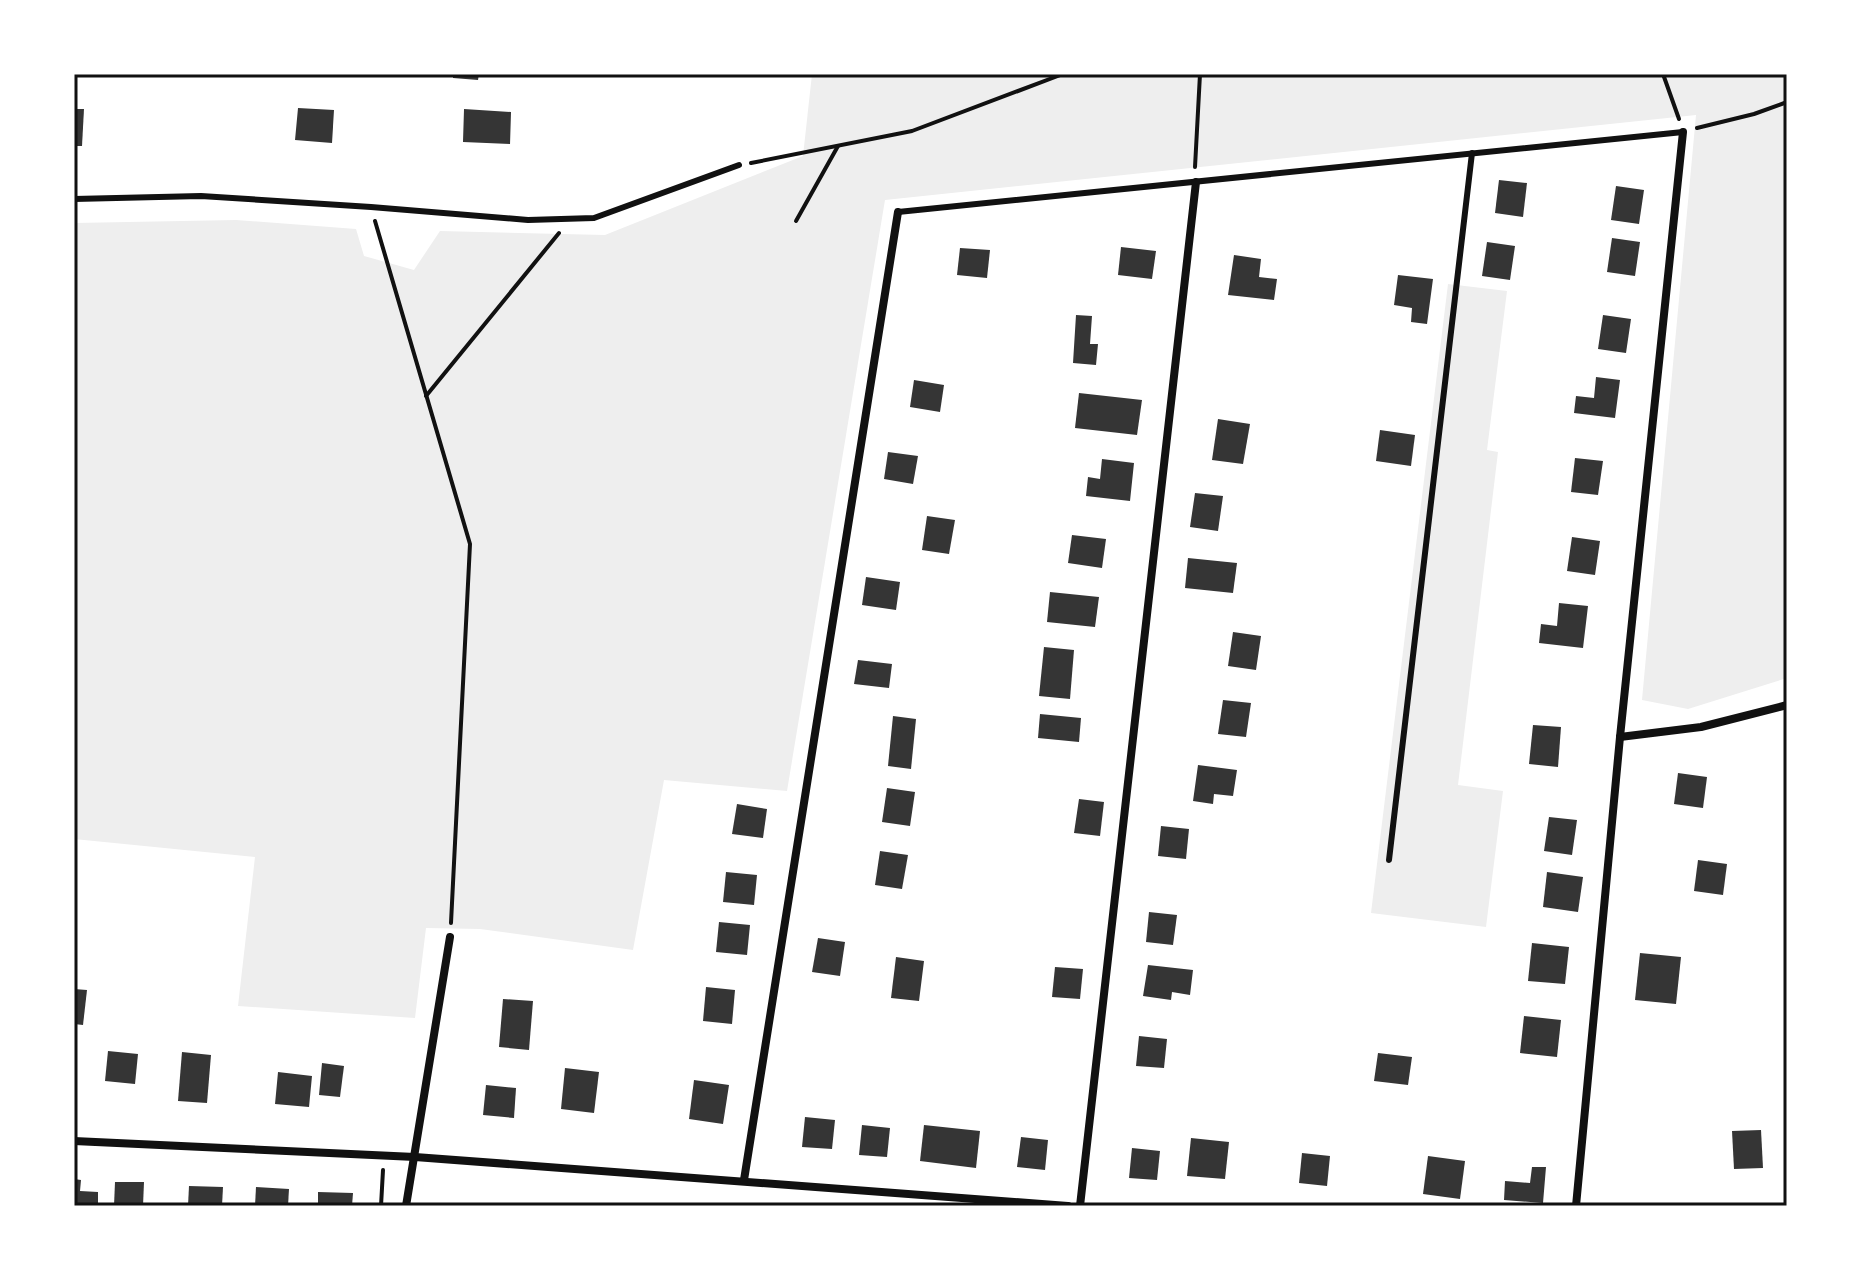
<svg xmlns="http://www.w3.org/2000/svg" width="1861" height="1280" font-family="Inter,sans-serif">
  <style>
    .green { fill: #eee }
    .building { fill: #353535 }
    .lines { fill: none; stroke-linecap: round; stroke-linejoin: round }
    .path { stroke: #111; stroke-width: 4 }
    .service { stroke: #111; stroke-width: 6 }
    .minor { stroke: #111; stroke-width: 8 }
    .neatline { fill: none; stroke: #111; stroke-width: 3 }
  </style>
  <rect width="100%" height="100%" fill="#fff"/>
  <g class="green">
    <path d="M 812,74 L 1787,74 L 1787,678 L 1688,709 L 1642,700 L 1696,115 L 885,200 L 787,791 L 664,780 L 633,950 L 480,929 L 426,928 L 415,1018 L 238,1006 L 255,857 L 74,839 L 74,223 L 236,220 L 356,229 L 364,256 L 414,270 L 440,231 L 605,235 L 803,156 Z"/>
    <path d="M 1448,284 L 1507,291 L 1487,450 L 1498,452 L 1458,785 L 1503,791 L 1486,927 L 1371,913 Z"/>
  </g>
  <g class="building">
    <path d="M 453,74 L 479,74 L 478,80 L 453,78 Z"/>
    <path d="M 298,108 L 334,110 L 332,143 L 295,140 Z"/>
    <path d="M 74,109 L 84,109 L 82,146 L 74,146 Z"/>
    <path d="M 464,109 L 511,112 L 510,144 L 463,142 Z"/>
    <path d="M 1499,180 L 1527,183 L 1523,217 L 1495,213 Z"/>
    <path d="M 1616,186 L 1644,190 L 1639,224 L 1611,220 Z"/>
    <path d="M 1612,238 L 1640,242 L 1635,276 L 1607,272 Z"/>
    <path d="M 1487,242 L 1515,246 L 1510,280 L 1482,276 Z"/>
    <path d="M 1121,247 L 1156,251 L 1152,279 L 1118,275 Z"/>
    <path d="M 960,248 L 990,250 L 987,278 L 957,275 Z"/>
    <path d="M 1234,255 L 1261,259 L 1259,277 L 1277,279 L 1274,300 L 1228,295 Z"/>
    <path d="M 1398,275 L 1433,279 L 1427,324 L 1411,322 L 1412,308 L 1394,305 Z"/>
    <path d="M 1076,315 L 1092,316 L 1090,344 L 1098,344 L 1096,365 L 1073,363 Z"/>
    <path d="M 1603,315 L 1631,319 L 1626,353 L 1598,349 Z"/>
    <path d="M 1596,377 L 1620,380 L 1615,418 L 1574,413 L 1576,396 L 1594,398 Z"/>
    <path d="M 914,380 L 944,385 L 940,412 L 910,407 Z"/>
    <path d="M 1079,393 L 1142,400 L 1137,435 L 1075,428 Z"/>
    <path d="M 1218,419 L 1250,424 L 1243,464 L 1212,460 Z"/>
    <path d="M 1380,430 L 1415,435 L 1411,466 L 1376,461 Z"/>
    <path d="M 888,452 L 918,456 L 913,484 L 884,479 Z"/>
    <path d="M 1575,458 L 1603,461 L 1598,495 L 1571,492 Z"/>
    <path d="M 1102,459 L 1134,463 L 1130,501 L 1086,496 L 1088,477 L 1100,479 Z"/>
    <path d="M 1195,493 L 1223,496 L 1218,531 L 1190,527 Z"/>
    <path d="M 927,516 L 955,520 L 949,554 L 922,550 Z"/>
    <path d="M 1072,535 L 1106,539 L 1102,568 L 1068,563 Z"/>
    <path d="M 1572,537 L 1600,541 L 1595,575 L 1567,571 Z"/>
    <path d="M 1188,558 L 1237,563 L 1233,593 L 1185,588 Z"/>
    <path d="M 866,577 L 900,582 L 896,610 L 862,605 Z"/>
    <path d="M 1050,592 L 1099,597 L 1095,627 L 1047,622 Z"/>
    <path d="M 1559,603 L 1588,606 L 1583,648 L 1539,643 L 1541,624 L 1557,626 Z"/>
    <path d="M 1233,632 L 1261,636 L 1256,670 L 1228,666 Z"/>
    <path d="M 1044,647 L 1074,650 L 1070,699 L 1039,696 Z"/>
    <path d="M 858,660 L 892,664 L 889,688 L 854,684 Z"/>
    <path d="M 1223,700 L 1251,703 L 1246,737 L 1218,734 Z"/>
    <path d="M 1040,714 L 1081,718 L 1079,742 L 1038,738 Z"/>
    <path d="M 893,716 L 916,719 L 911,769 L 888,766 Z"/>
    <path d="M 1533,725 L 1561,727 L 1558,767 L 1529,764 Z"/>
    <path d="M 1198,765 L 1237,770 L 1233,796 L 1214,794 L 1213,804 L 1193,801 Z"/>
    <path d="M 1678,773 L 1707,777 L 1703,808 L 1674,804 Z"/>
    <path d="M 887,788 L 915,792 L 910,826 L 882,822 Z"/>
    <path d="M 1079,799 L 1104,802 L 1100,836 L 1074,833 Z"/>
    <path d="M 737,804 L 767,809 L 763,838 L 732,834 Z"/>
    <path d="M 1549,817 L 1577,820 L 1572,855 L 1544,851 Z"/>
    <path d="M 1161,826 L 1189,829 L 1186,859 L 1158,856 Z"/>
    <path d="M 880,851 L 908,855 L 902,889 L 875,885 Z"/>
    <path d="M 1698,860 L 1727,864 L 1723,895 L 1694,891 Z"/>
    <path d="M 726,872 L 757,875 L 754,905 L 723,902 Z"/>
    <path d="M 1547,872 L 1583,877 L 1578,912 L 1543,907 Z"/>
    <path d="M 1149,912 L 1177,915 L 1173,945 L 1146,942 Z"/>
    <path d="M 719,922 L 750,925 L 747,955 L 716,952 Z"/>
    <path d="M 818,938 L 845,942 L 840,976 L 812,972 Z"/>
    <path d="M 1532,943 L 1569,947 L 1565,984 L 1528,981 Z"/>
    <path d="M 1640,953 L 1681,957 L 1676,1004 L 1635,1000 Z"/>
    <path d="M 896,957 L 924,961 L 919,1001 L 891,998 Z"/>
    <path d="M 1148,965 L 1193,970 L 1190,995 L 1172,992 L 1171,1000 L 1143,996 Z"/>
    <path d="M 1055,967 L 1083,969 L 1080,999 L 1052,997 Z"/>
    <path d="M 706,987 L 735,990 L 732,1024 L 703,1021 Z"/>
    <path d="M 74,989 L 87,990 L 83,1025 L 74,1024 Z"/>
    <path d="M 503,999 L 533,1001 L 529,1050 L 499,1047 Z"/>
    <path d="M 1524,1016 L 1561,1020 L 1557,1057 L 1520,1053 Z"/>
    <path d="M 1139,1036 L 1167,1039 L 1164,1068 L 1136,1066 Z"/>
    <path d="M 108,1051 L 138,1054 L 135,1084 L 105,1081 Z"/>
    <path d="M 182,1052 L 211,1055 L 207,1103 L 178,1101 Z"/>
    <path d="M 1378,1053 L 1412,1057 L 1408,1085 L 1374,1081 Z"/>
    <path d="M 322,1063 L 344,1066 L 340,1097 L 319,1095 Z"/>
    <path d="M 565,1068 L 599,1072 L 594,1113 L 561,1109 Z"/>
    <path d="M 278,1072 L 312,1076 L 309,1107 L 275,1104 Z"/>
    <path d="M 694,1080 L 729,1085 L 723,1124 L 689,1119 Z"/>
    <path d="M 486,1085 L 516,1088 L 514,1118 L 483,1115 Z"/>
    <path d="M 805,1117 L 835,1120 L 832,1149 L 802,1147 Z"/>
    <path d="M 862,1125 L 890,1128 L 887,1157 L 859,1155 Z"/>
    <path d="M 924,1125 L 980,1131 L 976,1168 L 920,1161 Z"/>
    <path d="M 1761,1130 L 1763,1168 L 1734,1169 L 1732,1131 Z"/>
    <path d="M 1021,1137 L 1048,1140 L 1045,1170 L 1017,1167 Z"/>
    <path d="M 1191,1138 L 1229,1142 L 1225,1179 L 1187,1176 Z"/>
    <path d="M 1132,1148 L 1160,1151 L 1157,1180 L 1129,1178 Z"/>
    <path d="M 1302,1153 L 1330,1156 L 1327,1186 L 1299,1183 Z"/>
    <path d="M 1428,1156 L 1465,1161 L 1460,1199 L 1423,1194 Z"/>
    <path d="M 1532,1167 L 1546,1167 L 1543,1203 L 1504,1200 L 1505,1181 L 1530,1183 Z"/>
    <path d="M 74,1179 L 81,1180 L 80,1191 L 98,1192 L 98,1206 L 74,1206 Z"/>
    <path d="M 115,1182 L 144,1182 L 143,1206 L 114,1206 Z"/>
    <path d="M 189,1186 L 223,1187 L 222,1206 L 188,1206 Z"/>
    <path d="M 256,1187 L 289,1189 L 288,1206 L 255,1206 Z"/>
    <path d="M 318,1192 L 353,1193 L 352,1206 L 318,1206 Z"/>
  </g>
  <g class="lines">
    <g class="path">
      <path d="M 1663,74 L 1679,119"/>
      <path d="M 1697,128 L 1754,114 L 1787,102"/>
      <path d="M 751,163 L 912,131 L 1063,74"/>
      <path d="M 1195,167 L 1200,74"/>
      <path d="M 375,221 L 470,544 L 451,923"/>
      <path d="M 796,221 L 838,146"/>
      <path d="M 426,396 L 559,233"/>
      <path d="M 381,1206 L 383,1170"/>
    </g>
    <g class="service">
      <path d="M 74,199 L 201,196 L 371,207 L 528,220 L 594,218 L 739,165"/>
      <path d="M 898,212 L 1683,132"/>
      <path d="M 1389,860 L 1472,153"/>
    </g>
    <g class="minor">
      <path d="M 1620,737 L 1701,727 L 1787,705"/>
      <path d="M 74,1141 L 415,1157 L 1068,1206"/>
      <path d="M 744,1180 L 898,212"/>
      <path d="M 406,1206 L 450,937"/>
      <path d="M 1080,1206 L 1196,182"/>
      <path d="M 1576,1206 L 1620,737 L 1683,132"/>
    </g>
  </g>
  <rect width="1861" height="1280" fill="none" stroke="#ffffff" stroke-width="152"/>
  <rect x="76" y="76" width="1709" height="1128" class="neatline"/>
</svg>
